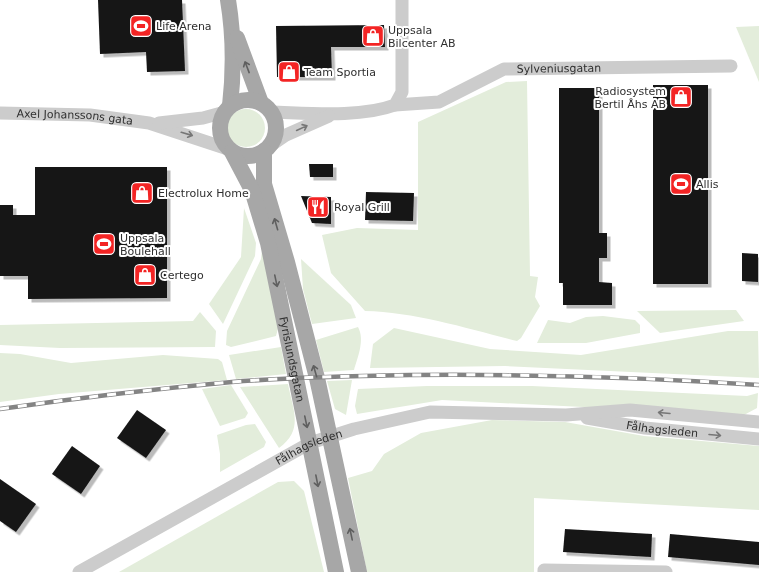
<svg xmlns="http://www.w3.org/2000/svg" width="759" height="572" font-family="'DejaVu Sans',sans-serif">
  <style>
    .green { fill: #e3eddb }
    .building { fill: #161616; filter: url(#shadow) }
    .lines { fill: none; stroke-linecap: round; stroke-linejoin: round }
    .minor { stroke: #ccc; stroke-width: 13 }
    .major { stroke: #a7a7a7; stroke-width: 16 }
    .rail-casing { stroke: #848484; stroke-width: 4.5 }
    .rail { stroke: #fff; stroke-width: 3; stroke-dasharray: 9; stroke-linecap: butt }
    .oneway { stroke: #5f5f5f }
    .oneway2 { stroke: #767676 }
    .labels { text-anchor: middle; stroke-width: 4; stroke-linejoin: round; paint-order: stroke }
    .poi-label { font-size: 11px; fill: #2f2f2f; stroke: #fff; text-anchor: start }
    .street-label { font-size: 11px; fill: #2f2f2f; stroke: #fff }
  </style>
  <defs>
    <filter id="shadow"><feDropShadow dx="3.5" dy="3.5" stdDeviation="0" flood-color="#0004"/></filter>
  </defs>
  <rect width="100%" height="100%" fill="#fff"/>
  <g class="green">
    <path d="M 759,26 L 759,82 L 736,27 Z"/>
    <path d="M 527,81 L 530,276 L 538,277 L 535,297 L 540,306 L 521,338 L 517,341 C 469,329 415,312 365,311 L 331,273 L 322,235 L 357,228 L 418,230 L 418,122 L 506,82 Z"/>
    <circle cx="246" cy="128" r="19"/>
    <path d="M 244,208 L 256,243 L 255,256 L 223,324 L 209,304 L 241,257 Z"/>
    <path d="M 263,242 L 279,325 L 276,336 L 231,347 L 226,345 L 227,331 L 261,259 Z"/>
    <path d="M 301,259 L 351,305 L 356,318 L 312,324 L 303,289 Z"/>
    <path d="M 736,310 L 744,321 L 660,333 L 637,311 Z"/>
    <path d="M 200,312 L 216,331 L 215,347 L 60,348 L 0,345 L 0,325 L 193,321 Z"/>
    <path d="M 603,316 L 635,320 L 640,325 L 640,333 L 586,343 L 537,343 L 548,320 L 570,323 L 586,317 Z"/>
    <path d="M 358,327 C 365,340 358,356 354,370 L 324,372 L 316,340 Z"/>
    <path d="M 394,328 L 490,349 L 581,355 L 728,331 L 758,331 L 759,378 L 505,366 L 370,368 L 373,344 Z"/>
    <path d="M 281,347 L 286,374 L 236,379 L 229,355 Z"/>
    <path d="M 0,353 L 20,354 L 71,363 L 163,355 L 218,359 L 222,362 L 227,380 L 59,394 L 0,402 Z"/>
    <path d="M 352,380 L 346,415 L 335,409 L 327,381 Z"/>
    <path d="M 288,384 C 293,410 304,430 279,448 L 240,387 Z"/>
    <path d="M 231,385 L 248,413 L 245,418 L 220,426 L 202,389 Z"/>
    <path d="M 427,386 L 532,386 L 747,396 L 758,393 L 757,408 L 744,415 L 442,400 L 357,414 L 355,406 L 358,389 Z"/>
    <path d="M 492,420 L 565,422 L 644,436 L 759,446 L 759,510 L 534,498 L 534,572 L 367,572 L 348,478 L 372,471 L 384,454 L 421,433 Z"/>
    <path d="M 255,424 L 266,442 L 264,447 L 220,472 L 220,454 L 217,435 L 246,425 Z"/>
    <path d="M 294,481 L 304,491 L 324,572 L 119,572 L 278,482 Z"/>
  </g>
  <g class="building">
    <path d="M 98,0 L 182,0 L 185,71 L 147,72 L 146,52 L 100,54 Z"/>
    <path d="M 384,25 L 385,47 L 331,47 L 332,77 L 277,77 L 276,26 Z"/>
    <rect x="653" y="85" width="55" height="199"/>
    <path d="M 559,88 L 599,88 L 599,233 L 607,233 L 607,258 L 599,258 L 599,282 L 612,283 L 612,305 L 563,305 L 563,283 L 559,283 Z"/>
    <path d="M 309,164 L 333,164 L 333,177 L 310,177 Z"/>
    <path d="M 35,167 L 167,167 L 167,298 L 28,299 L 28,276 L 0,276 L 0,205 L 13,205 L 13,215 L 35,215 Z"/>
    <path d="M 366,192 L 414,193 L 413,221 L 365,220 Z"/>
    <path d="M 301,196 L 331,197 L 331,224 L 312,223 Z"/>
    <path d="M 742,253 L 758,254 L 758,282 L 742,281 Z"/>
    <path d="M 137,410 L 166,430 L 146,458 L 117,438 Z"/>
    <path d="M 72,446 L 100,466 L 81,494 L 52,474 Z"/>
    <path d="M 0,479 L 36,504 L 16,532 L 0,521 Z"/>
    <path d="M 565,529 L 652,534 L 651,557 L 563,552 Z"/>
    <path d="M 670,534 L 759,542 L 759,565 L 668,557 Z"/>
  </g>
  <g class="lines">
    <g class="minor">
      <path id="s1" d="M 395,105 L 439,102 L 504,69 L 731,66"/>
      <path d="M 271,112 C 308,113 360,118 395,105 L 402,92 L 402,0"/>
      <path id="s2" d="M 0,113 L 90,115 L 149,123 L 228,149"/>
      <path d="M 159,123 L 203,118 L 225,112"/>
      <path d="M 270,146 L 286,135 L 329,116"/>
      <path id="s3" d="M 587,418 L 645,428 L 759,439"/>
      <path id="s4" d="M 79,572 L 310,443 L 354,429 L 430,412 L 566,415 L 630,410 L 759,422"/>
      <path d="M 544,572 L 544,570 L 666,572"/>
    </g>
    <g class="major">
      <path d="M 228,0 C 234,36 234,70 230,106"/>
      <path d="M 237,38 L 261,103"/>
      <circle cx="248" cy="128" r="28"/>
      <path d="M 264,151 L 264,184 L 287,262 L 317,378 L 359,572"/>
      <path id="s5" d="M 232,152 L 252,190 L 268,243 L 336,572"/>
    </g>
    <g class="rail-casing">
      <path id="rail" d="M 0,409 C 77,398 154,389 232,382 C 291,377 352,376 411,375 C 528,374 643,377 759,385"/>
    </g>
    <use href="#rail" class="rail"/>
  </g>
  <defs><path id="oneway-shaft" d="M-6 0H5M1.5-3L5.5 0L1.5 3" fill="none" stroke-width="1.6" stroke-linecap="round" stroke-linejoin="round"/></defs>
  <g class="oneway">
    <use href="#oneway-shaft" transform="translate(247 67) rotate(-111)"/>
    <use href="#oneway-shaft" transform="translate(276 224) rotate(-106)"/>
    <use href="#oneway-shaft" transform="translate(276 281) rotate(78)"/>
    <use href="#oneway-shaft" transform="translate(315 371) rotate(-106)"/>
    <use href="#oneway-shaft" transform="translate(306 422) rotate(78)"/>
    <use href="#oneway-shaft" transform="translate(317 481) rotate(79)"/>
    <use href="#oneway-shaft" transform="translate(351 534) rotate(-102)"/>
  </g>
  <g class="oneway2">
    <use href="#oneway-shaft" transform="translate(302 128) rotate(-25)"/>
    <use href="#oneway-shaft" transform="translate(187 134) rotate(16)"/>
    <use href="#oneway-shaft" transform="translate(664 413) rotate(-175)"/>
    <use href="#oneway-shaft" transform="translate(715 435) rotate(5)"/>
  </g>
  <defs>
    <g id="stadium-square" transform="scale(1.15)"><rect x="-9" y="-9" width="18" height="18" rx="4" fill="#f32424" stroke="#fff"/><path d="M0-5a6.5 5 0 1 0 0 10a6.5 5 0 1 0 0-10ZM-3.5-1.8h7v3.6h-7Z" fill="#fff"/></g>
    <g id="shop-square" transform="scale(1.15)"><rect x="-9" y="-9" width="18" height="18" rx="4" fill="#f32424" stroke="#fff"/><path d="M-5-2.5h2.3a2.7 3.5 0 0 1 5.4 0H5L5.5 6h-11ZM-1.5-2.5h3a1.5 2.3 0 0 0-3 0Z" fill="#fff"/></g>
    <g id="restaurant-square" transform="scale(1.15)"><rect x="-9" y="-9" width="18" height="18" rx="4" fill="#f32424" stroke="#fff"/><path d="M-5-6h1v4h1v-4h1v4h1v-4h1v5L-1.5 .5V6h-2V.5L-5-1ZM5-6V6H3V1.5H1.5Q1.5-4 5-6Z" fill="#fff"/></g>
  </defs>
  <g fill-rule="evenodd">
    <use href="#stadium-square" x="141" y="26"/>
    <use href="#shop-square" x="373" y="36"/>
    <use href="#shop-square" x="289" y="72"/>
    <use href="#shop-square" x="681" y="97"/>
    <use href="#stadium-square" x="681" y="184"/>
    <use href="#shop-square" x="142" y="193"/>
    <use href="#restaurant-square" x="318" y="207"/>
    <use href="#stadium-square" x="104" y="244"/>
    <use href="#shop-square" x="145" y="275"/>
  </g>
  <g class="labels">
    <g class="poi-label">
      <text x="156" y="30">Life Arena</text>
      <text x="388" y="34">Uppsala<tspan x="388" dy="13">Bilcenter AB</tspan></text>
      <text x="304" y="76">Team Sportia</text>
      <text x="666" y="95" text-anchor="end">Radiosystem<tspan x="666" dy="13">Bertil Åhs AB</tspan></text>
      <text x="696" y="188">Allis</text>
      <text x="158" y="197">Electrolux Home</text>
      <text x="334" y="211">Royal Grill</text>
      <text x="120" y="242">Uppsala<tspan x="120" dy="13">Boulehall</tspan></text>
      <text x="160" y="279">Certego</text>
    </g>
    <g class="street-label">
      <text dy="4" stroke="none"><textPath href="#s1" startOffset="172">Sylveniusgatan</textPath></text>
      <text dy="4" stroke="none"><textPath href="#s2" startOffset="75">Axel Johanssons gata</textPath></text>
      <text dy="4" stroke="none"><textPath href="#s5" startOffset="217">Fyrislundsgatan</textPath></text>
      <text dy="4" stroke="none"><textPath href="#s3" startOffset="76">Fålhagsleden</textPath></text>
      <text dy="4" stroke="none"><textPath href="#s4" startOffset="262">Fålhagsleden</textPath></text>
    </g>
  </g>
</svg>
